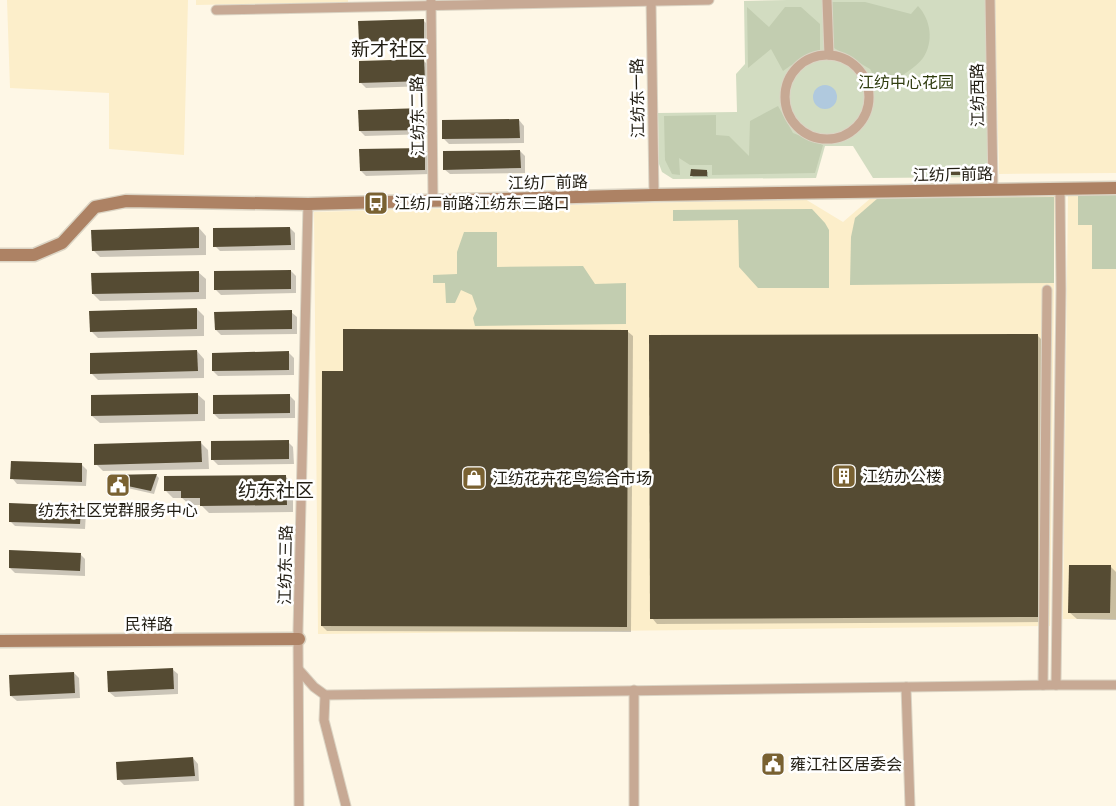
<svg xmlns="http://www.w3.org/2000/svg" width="1116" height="806" font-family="'Space Grotesk','Noto Sans SC',sans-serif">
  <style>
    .built { fill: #fceeca }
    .green { fill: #d2dcc1 }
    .forest { fill: #c2cdb0 }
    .water { fill: #b0c9de }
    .shadow { fill: #0003 }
    .building { fill: #554b33 }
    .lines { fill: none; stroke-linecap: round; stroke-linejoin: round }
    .street-casing { stroke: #dbd4c4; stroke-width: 11 }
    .secondary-casing { stroke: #dbd4c4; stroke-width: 15 }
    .street { stroke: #c7a994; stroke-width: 9 }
    .secondary { stroke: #ad8264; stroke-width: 12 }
    .labels { text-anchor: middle; stroke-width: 5; stroke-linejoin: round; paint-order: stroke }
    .park-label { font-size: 16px; fill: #303d0f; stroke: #fff }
    .street-label { font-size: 16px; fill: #211d13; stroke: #fff }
    .poi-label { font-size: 16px; fill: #211d13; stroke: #fff; text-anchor: start }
    .quarter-label { font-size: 19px; fill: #211d13; stroke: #fff }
  </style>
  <rect width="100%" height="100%" fill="#fef7e6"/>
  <g class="built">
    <path d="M 7,0 L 188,0 L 184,155 L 109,149 L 109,93 L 10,88 Z"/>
    <path d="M 196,0 L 348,0 L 348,2 L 196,5 Z"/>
    <path d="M 995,0 L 1116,0 L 1116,173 L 999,174 Z"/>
    <path d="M 1068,195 L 1116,196 L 1116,619 L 1063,619 Z"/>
    <path d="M 1055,196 L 1050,626 L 318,634 L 314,212 L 805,199 L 843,222 L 872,197 Z"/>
  </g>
  <path class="green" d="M 788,0 L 987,0 L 991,177 L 873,178 L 853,146 L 825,146 L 816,178 L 673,179 L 662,172 L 659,164 L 658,113 L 737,112 L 736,74 L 745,64 L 744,1 Z"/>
  <g class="forest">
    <path d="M 831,2 L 865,2 L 911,14 L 918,6 C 931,20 934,42 923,58 C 915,69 901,74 893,84 L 876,79 L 870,69 L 834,48 Z"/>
    <path d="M 747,7 L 769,27 L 785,7 L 801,7 L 820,24 L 820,50 L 790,66 L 783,71 L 771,49 L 748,68 Z"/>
    <path d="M 778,106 L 793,133 L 823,145 L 815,173 L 712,175 L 712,165 L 690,165 L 679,158 L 680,175 L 672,174 L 665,160 L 664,116 L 716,115 L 716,135 L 729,136 L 749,156 L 750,121 Z"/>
    <path d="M 1078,191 L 1116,191 L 1116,269 L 1092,269 L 1092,225 L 1078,225 Z"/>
    <path d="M 1054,197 L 1054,283 L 850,285 L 851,237 L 855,218 L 878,198 Z"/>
    <path d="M 812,209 L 825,223 L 829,230 L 829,288 L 758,288 L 739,267 L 738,220 L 673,221 L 673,210 Z"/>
    <path d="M 464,232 L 497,232 L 497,267 L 583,266 L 595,284 L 626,283 L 626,324 L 475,326 L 473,318 L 477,309 L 472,295 L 461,290 L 455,303 L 446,303 L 445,283 L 433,283 L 433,275 L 457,274 L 457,252 Z"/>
  </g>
  <circle class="water" cx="825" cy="97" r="12"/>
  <g class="shadow">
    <path d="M 423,20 L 429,26 L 429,46 L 365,47 L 360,42 Z"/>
    <path d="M 424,61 L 429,66 L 429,86 L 366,88 L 360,82 Z"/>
    <path d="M 423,109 L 429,115 L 429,134 L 365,136 L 360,131 Z"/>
    <path d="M 519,120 L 524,126 L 524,143 L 449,144 L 443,138 Z"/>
    <path d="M 424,149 L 430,154 L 430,174 L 366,176 L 361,171 Z"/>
    <path d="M 520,151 L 525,156 L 525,173 L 450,174 L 444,169 Z"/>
    <path d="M 706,171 L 708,172 L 708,177 L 693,177 L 692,176 Z"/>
    <path d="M 199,228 L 206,236 L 206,255 L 100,257 L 93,250 Z"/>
    <path d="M 290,228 L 295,233 L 295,250 L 220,251 L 215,246 Z"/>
    <path d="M 291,271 L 296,276 L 296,293 L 221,295 L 215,289 Z"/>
    <path d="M 198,272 L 206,279 L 206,299 L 100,301 L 93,294 Z"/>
    <path d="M 197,309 L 204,316 L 204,336 L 98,338 L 91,331 Z"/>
    <path d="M 291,312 L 297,317 L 297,334 L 221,335 L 216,330 Z"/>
    <path d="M 627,331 L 633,336 L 631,632 L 327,631 L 322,626 L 345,372 Z"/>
    <path d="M 1037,335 L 1042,340 L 1043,622 L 657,624 L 652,618 Z"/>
    <path d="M 197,351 L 204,359 L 204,378 L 98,380 L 91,373 Z"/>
    <path d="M 288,352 L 294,358 L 294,375 L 218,376 L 213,371 Z"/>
    <path d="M 197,394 L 205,401 L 205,421 L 100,423 L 92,416 Z"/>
    <path d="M 290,396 L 295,401 L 295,418 L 219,419 L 214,414 Z"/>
    <path d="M 288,442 L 293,447 L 294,464 L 218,465 L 213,460 Z"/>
    <path d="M 201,443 L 208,450 L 209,469 L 103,471 L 96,464 Z"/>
    <path d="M 82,465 L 87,470 L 86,486 L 17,484 L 12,478 Z"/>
    <path d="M 156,475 L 159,478 L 154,494 L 114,485 L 110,482 Z"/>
    <path d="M 286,477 L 293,484 L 293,512 L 209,513 L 201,505 L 190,505 L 182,498 L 173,498 L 166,491 Z"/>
    <path d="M 80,507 L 86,512 L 85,529 L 15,526 L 10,521 Z"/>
    <path d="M 80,554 L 85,559 L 85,576 L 15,573 L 10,568 Z"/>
    <path d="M 1110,566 L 1116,572 L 1116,620 L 1077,619 L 1069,612 Z"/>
    <path d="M 172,669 L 178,674 L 178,694 L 115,697 L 109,692 Z"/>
    <path d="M 74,673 L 79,678 L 80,698 L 17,701 L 11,696 Z"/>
    <path d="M 193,758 L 198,764 L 199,781 L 124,785 L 119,780 Z"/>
  </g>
  <g class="building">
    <path d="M 424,19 L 424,41 L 359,42 L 358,21 Z"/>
    <path d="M 424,59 L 425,81 L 359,83 L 359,61 Z"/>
    <path d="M 424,108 L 424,130 L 359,131 L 358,110 Z"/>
    <path d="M 519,119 L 520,138 L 442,139 L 442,120 Z"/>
    <path d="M 425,148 L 425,170 L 360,171 L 359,149 Z"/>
    <path d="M 520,150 L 521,168 L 443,170 L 443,151 Z"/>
    <path d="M 947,168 L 964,168 L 963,175 L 947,175 Z"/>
    <path d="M 691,169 L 707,170 L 707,176 L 690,176 Z"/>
    <path d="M 199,227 L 199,248 L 92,251 L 91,230 Z"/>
    <path d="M 290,227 L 291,245 L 213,247 L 213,228 Z"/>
    <path d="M 291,270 L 291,289 L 214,290 L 214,271 Z"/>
    <path d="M 199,271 L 199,292 L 92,294 L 91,273 Z"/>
    <path d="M 197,308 L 197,329 L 90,332 L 89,311 Z"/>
    <path d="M 292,310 L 292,329 L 215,330 L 214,312 Z"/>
    <path d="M 343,329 L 628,330 L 627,627 L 321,626 L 322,371 L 343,371 Z"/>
    <path d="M 1038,334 L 1038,617 L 650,619 L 649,335 Z"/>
    <path d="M 197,350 L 198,371 L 90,374 L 90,353 Z"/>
    <path d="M 289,351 L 289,370 L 212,371 L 212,353 Z"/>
    <path d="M 198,393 L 198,414 L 91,416 L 91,395 Z"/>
    <path d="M 290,394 L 290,413 L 213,414 L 213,395 Z"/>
    <path d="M 289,440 L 289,459 L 211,460 L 211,441 Z"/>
    <path d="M 201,441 L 202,462 L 94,465 L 94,444 Z"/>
    <path d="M 11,461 L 82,463 L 82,482 L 10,479 Z"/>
    <path d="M 157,474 L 151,491 L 109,482 L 111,475 Z"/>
    <path d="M 286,475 L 287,505 L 200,506 L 200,498 L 181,498 L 181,491 L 164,491 L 164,476 Z"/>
    <path d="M 9,503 L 81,506 L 80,524 L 9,522 Z"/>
    <path d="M 9,550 L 81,553 L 80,571 L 9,568 Z"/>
    <path d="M 1069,565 L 1111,565 L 1110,613 L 1068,613 Z"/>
    <path d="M 173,668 L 174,689 L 108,692 L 107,671 Z"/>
    <path d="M 74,672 L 75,693 L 10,696 L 9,675 Z"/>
    <path d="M 193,757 L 195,776 L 117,780 L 116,762 Z"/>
  </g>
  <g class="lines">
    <g class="street-casing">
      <g id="street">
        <path d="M 651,0 L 654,195"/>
        <path d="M 827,0 L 829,55"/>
        <path d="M 990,0 L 993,190"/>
        <path d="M 431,1 L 433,201"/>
        <path d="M 216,10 L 709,0"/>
        <circle cx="827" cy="97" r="42"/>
        <path d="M 299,670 L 314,687 L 325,695 L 1056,685 L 1116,685"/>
        <path d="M 1043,685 L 1047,290"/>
        <path d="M 1056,685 L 1061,290 L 1060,190"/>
        <path d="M 906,687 L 910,806"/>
        <path d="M 634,690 L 634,806"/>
        <path d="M 325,695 L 324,720 L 346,806"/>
        <path d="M 299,806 L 298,631 L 308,204"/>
      </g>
    </g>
    <g class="secondary-casing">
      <g id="secondary">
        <path d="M 0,255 L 34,255 L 62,243 L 95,207 L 126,201 L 308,204 L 654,195 L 1116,188"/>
        <path d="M 0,641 L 299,639"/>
      </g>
    </g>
    <use href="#street" class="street"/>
    <use href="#secondary" class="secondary"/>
  </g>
  <defs>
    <g id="bus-square" transform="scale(1.25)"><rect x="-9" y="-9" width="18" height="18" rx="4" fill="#796131" stroke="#fff"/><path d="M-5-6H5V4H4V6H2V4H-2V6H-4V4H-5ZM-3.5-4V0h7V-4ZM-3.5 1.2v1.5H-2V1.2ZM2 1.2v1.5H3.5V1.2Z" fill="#fff"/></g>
    <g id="building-square" transform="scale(1.25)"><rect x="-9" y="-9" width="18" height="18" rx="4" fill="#796131" stroke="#fff"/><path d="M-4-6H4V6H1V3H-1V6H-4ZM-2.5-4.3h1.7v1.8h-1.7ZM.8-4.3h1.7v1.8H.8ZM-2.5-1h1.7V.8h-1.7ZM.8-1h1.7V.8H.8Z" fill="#fff"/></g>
    <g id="shop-square" transform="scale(1.25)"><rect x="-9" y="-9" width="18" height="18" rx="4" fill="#796131" stroke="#fff"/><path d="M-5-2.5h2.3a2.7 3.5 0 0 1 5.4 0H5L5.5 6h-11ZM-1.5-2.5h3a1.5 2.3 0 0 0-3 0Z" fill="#fff"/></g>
    <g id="civic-square" transform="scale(1.25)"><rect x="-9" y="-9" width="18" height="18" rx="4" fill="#796131" stroke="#fff"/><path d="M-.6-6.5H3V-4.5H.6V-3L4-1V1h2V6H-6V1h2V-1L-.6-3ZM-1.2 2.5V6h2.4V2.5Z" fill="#fff"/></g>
  </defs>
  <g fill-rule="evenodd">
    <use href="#bus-square" x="376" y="203"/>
    <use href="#building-square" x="844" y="476"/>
    <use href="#shop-square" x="474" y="478"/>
    <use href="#civic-square" x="118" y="485"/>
    <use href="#civic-square" x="773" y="764"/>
  </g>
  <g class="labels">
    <g class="park-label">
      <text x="906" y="88">江纺中心花园</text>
    </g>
    <g class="street-label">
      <text transform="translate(977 95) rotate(-91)" y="6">江纺西路</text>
      <text transform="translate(637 98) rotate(-91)" y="6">江纺东一路</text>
      <text transform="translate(417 116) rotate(-91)" y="6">江纺东二路</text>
      <text transform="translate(953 174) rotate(-1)" y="6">江纺厂前路</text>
      <text transform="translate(548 182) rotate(-1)" y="6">江纺厂前路</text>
      <text transform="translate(285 565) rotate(-89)" y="6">江纺东三路</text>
      <text x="149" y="630">民祥路</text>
    </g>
    <g class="poi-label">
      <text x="394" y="209">江纺厂前路江纺东三路口</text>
      <text x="862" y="482">江纺办公楼</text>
      <text x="492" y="484">江纺花卉花鸟综合市场</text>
      <text x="118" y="516" text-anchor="middle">纺东社区党群服务中心</text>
      <text x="790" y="770">雍江社区居委会</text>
    </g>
    <g class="quarter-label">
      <text x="389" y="56">新才社区</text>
      <text x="276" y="497">纺东社区</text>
    </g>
  </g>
</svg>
